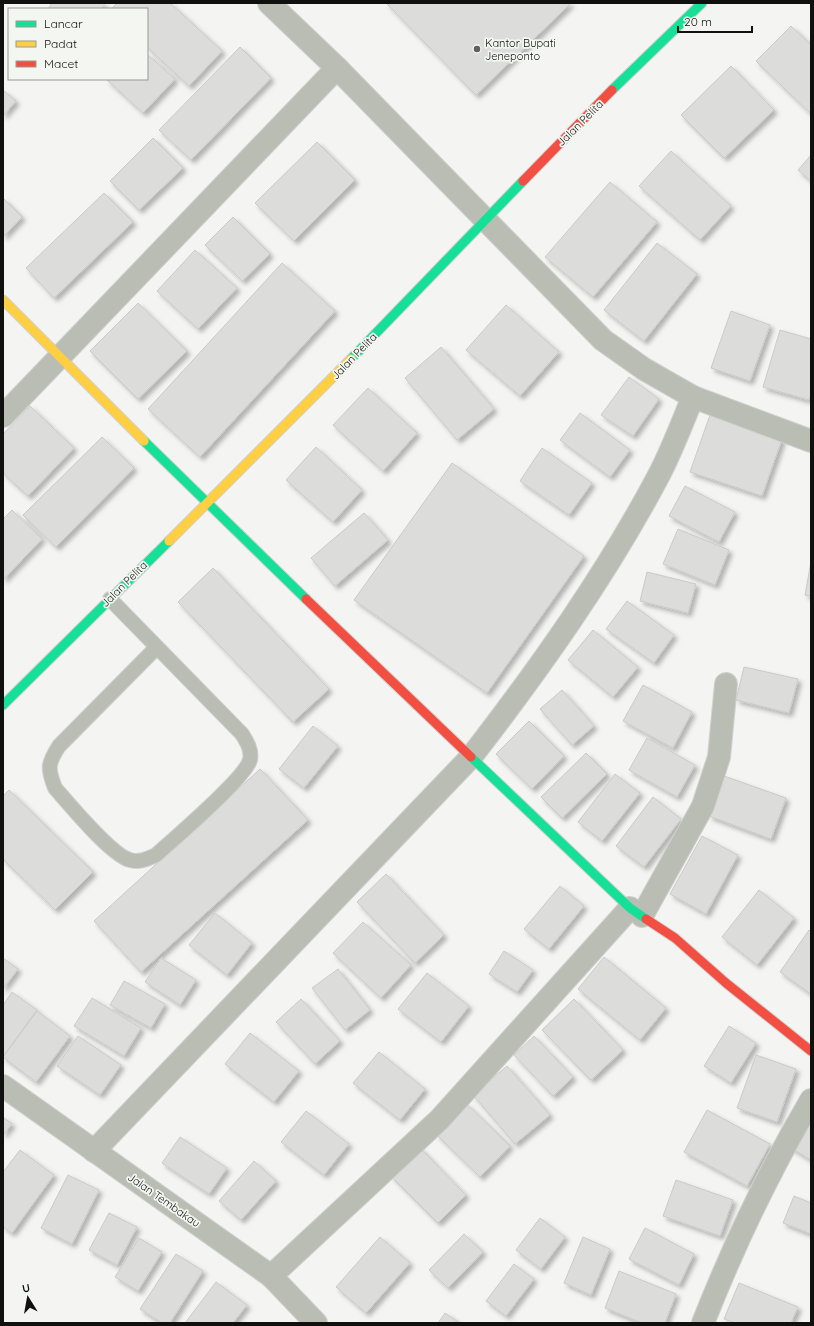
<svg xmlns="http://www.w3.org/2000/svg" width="814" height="1326" font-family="Quicksand,sans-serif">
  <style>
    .building { fill: #dcdcda; stroke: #cacac8; filter: url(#shadow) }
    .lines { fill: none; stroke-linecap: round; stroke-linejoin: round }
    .lane-casing { stroke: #d0d0cf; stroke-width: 16 }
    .street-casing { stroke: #d0d0cf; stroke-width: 24 }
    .fast-casing { stroke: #d0d0cf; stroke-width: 11 }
    .slow-casing { stroke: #d0d0cf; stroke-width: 11 }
    .jam-casing { stroke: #d0d0cf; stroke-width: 11 }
    .lane { stroke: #babdb4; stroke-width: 14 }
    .street { stroke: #babdb4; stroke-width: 22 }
    .fast { stroke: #16e098; stroke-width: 9 }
    .slow { stroke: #ffcf43; stroke-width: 9 }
    .jam { stroke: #f24e42; stroke-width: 9 }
    .poi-dot { fill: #60615e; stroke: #f4f6f1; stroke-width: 1.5 }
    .labels { text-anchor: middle; stroke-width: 3.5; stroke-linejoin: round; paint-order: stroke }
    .poi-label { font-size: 11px; fill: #10110f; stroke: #f4f6f1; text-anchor: start }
    .street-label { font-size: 11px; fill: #10110f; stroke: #f4f6f1 }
  </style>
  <defs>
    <filter id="shadow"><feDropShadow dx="3.5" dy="3.5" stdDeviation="2" flood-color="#0004"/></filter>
  </defs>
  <rect width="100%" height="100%" fill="#f4f5f2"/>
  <g class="building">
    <path d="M 52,3 L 104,3 L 105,4 L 101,9 L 48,9 Z"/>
    <path d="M 117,3 L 170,3 L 222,51 L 189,86 L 147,47 L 147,9 L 111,9 Z"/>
    <path d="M 386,3 L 571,3 L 476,95 Z"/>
    <path d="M 791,26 L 811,45 L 811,114 L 756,61 Z"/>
    <path d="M 240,47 L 271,78 L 191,160 L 159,130 Z"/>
    <path d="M 147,54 L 175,79 L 143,113 L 106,79 L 147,79 Z"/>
    <path d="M 731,66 L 774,110 L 724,158 L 681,115 Z"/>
    <path d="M 3,90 L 16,101 L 3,116 Z"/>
    <path d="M 153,138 L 183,168 L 139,210 L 110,181 Z"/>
    <path d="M 317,142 L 355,180 L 294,241 L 255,203 Z"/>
    <path d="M 671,151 L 731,206 L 700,240 L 639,186 Z"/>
    <path d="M 811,155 L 811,181 L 798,170 Z"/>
    <path d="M 610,182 L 657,222 L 593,297 L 545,257 Z"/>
    <path d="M 104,193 L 133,222 L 54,298 L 26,268 Z"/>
    <path d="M 3,198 L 22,217 L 3,237 Z"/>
    <path d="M 233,217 L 270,254 L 242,281 L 205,245 Z"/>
    <path d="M 657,243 L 697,274 L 644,341 L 604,310 Z"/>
    <path d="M 195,250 L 237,288 L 198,329 L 157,291 Z"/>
    <path d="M 282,263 L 335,311 L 200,457 L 148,409 Z"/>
    <path d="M 138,303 L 187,351 L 138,399 L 90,351 Z"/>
    <path d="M 506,305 L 559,352 L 520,396 L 466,350 Z"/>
    <path d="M 731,311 L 770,325 L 750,381 L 711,368 Z"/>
    <path d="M 780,330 L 811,339 L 811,393 L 809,400 L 763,387 Z"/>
    <path d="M 441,347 L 494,409 L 457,440 L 405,378 Z"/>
    <path d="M 629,377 L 659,399 L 633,436 L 601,415 Z"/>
    <path d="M 368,388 L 417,433 L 383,471 L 333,425 Z"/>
    <path d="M 30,406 L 74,448 L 28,496 L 3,473 L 3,434 Z"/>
    <path d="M 580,413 L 630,450 L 610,477 L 560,440 Z"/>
    <path d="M 710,415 L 782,439 L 762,496 L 690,472 Z"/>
    <path d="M 102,437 L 134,468 L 56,547 L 23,515 Z"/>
    <path d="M 316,447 L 362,490 L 333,522 L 286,480 Z"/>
    <path d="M 542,448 L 592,483 L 569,515 L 520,481 Z"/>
    <path d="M 452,463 L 584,556 L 487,693 L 354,600 Z"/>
    <path d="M 685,486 L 735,512 L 719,542 L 669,516 Z"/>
    <path d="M 12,510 L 42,539 L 3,580 L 3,519 Z"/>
    <path d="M 364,513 L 388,540 L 335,586 L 311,558 Z"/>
    <path d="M 678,529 L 729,550 L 715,585 L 663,564 Z"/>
    <path d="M 811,562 L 811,596 L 805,595 Z"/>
    <path d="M 213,568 L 329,689 L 293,722 L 178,602 Z"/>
    <path d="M 647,572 L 696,584 L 688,613 L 640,601 Z"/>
    <path d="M 627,601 L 674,635 L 654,663 L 606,629 Z"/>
    <path d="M 593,630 L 638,667 L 613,697 L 568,660 Z"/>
    <path d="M 744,667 L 798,679 L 789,713 L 736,700 Z"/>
    <path d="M 643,685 L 692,712 L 673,748 L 623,721 Z"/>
    <path d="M 562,690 L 594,726 L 572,745 L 540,709 Z"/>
    <path d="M 529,721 L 564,756 L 532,789 L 496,754 Z"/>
    <path d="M 313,726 L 338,746 L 304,788 L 279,769 Z"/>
    <path d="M 647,738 L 695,765 L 677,797 L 629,770 Z"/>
    <path d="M 586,753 L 607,774 L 562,818 L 541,797 Z"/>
    <path d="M 260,769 L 308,820 L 141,972 L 94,921 Z"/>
    <path d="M 615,774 L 640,793 L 602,841 L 578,822 Z"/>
    <path d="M 724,776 L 786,798 L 771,839 L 709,816 Z"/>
    <path d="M 9,790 L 93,872 L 55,910 L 3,859 L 3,796 Z"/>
    <path d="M 653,797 L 681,819 L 644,867 L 616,846 Z"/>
    <path d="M 702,836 L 738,855 L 706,914 L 670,894 Z"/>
    <path d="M 386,874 L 444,935 L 415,963 L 357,902 Z"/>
    <path d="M 560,886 L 584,906 L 549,949 L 524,929 Z"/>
    <path d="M 759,890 L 794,918 L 757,965 L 722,937 Z"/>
    <path d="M 215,913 L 252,943 L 227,975 L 189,945 Z"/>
    <path d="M 363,922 L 411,965 L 381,998 L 333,953 Z"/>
    <path d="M 809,930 L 811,932 L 811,994 L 780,972 Z"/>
    <path d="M 504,951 L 533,970 L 517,992 L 489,974 Z"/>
    <path d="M 604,957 L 666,1008 L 640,1040 L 578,989 Z"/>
    <path d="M 3,958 L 18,969 L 3,989 Z"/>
    <path d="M 161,958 L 196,980 L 180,1005 L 145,982 Z"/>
    <path d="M 338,969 L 370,1010 L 345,1030 L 312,988 Z"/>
    <path d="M 427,973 L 469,1006 L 441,1042 L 398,1009 Z"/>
    <path d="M 124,981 L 165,1004 L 151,1028 L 110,1005 Z"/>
    <path d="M 12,992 L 37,1010 L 3,1057 L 3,1005 Z"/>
    <path d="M 92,998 L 141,1028 L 124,1056 L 74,1026 Z"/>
    <path d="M 301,999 L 340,1041 L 315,1064 L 276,1022 Z"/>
    <path d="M 574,999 L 623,1050 L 591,1080 L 542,1030 Z"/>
    <path d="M 37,1011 L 70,1036 L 36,1082 L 3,1057 Z"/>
    <path d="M 729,1026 L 756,1043 L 731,1083 L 704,1066 Z"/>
    <path d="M 250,1033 L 299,1071 L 274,1102 L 225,1064 Z"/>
    <path d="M 78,1036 L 121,1065 L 100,1095 L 57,1066 Z"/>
    <path d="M 534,1036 L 573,1077 L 553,1096 L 514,1055 Z"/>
    <path d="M 379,1052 L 425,1089 L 400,1120 L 353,1083 Z"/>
    <path d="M 756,1055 L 796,1069 L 777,1122 L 737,1108 Z"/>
    <path d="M 507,1066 L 550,1115 L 515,1144 L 473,1095 Z"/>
    <path d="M 811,1103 L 811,1160 L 786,1145 Z"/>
    <path d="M 467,1104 L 510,1146 L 480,1177 L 436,1134 Z"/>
    <path d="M 707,1110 L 770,1144 L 747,1186 L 684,1152 Z"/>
    <path d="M 306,1111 L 349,1144 L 324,1175 L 281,1142 Z"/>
    <path d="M 3,1117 L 12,1124 L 3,1135 Z"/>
    <path d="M 180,1137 L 227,1168 L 209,1194 L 162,1163 Z"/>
    <path d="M 419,1147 L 466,1195 L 438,1223 L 390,1175 Z"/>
    <path d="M 20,1150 L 54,1175 L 12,1233 L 3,1227 L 3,1172 Z"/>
    <path d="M 254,1161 L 276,1181 L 241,1220 L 219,1201 Z"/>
    <path d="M 68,1175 L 99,1190 L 72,1244 L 41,1228 Z"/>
    <path d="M 676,1180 L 733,1200 L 720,1236 L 663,1216 Z"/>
    <path d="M 794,1196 L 811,1203 L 811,1234 L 783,1223 Z"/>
    <path d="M 109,1213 L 137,1227 L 117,1265 L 89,1250 Z"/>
    <path d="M 540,1218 L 565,1237 L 541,1269 L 516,1250 Z"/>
    <path d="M 645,1228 L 694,1254 L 679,1285 L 629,1259 Z"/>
    <path d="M 464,1234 L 483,1252 L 448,1288 L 429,1270 Z"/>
    <path d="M 380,1237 L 410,1263 L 366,1313 L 336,1287 Z"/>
    <path d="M 583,1237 L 610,1249 L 591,1295 L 564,1283 Z"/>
    <path d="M 139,1238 L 162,1252 L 138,1291 L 115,1277 Z"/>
    <path d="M 176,1254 L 203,1271 L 170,1323 L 162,1323 L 140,1309 Z"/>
    <path d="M 514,1264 L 534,1279 L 506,1316 L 486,1301 Z"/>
    <path d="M 619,1271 L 676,1294 L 665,1323 L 642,1323 L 605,1308 Z"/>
    <path d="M 216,1282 L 247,1305 L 233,1323 L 185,1323 Z"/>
    <path d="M 739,1283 L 798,1307 L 791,1323 L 735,1323 L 724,1319 Z"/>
    <path d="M 445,1313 L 460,1323 L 438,1323 Z"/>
  </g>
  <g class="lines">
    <g class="lane-casing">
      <path id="lane" d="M 110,599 L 242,734 C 247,742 252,750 250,760 C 245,778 174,839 156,855 C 147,859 139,863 130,860 C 111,855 70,805 55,788 C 47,768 48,763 59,746 L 157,647"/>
    </g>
    <g class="street-casing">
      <g id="street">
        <path d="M 269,3 L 337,68 L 603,340 L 644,369 L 693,397 L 811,441"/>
        <path d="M 3,416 L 337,68"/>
        <path d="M 642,916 L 703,806 L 719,757 L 726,684"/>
        <path d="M 3,1086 L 271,1276 L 316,1323"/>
        <path d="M 94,1151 L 471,757 C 540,668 606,575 659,475 C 672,450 682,423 693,397"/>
        <path d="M 271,1276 L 440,1119 L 630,908"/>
        <path d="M 703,1323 C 733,1247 769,1171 811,1100"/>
      </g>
    </g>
    <g class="fast-casing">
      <g id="fast">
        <path d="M 612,90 L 702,3"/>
        <path d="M 351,359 L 523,181"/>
        <path d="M 144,441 L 306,599"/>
        <path d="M 3,705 L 169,541"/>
        <path d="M 471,757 L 630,908 L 646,919"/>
      </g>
    </g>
    <g class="slow-casing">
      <g id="slow">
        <path d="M 3,300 L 144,441"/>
        <path d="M 169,541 L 351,359"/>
      </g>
    </g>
    <g class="jam-casing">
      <g id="jam">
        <path d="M 523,181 L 612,90"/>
        <path d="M 306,599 L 471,757"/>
        <path d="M 646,919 L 675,938 L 726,983 L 811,1051"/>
      </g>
    </g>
    <use href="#lane" class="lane"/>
    <use href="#street" class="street"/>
    <use href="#fast" class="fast"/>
    <use href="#slow" class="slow"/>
    <use href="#jam" class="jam"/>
  </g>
  <circle class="poi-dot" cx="477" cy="49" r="4"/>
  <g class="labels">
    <g class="poi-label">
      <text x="485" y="47">Kantor Bupati<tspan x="485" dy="13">Jeneponto</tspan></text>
    </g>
    <g class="street-label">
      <text transform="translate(580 123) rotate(-45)" y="4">Jalan Pelita</text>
      <text transform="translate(354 356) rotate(-46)" y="4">Jalan Pelita</text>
      <text transform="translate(124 584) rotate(-45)" y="4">Jalan Pelita</text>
      <text transform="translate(164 1200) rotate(35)" y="4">Jalan Tembakau</text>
    </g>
  </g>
  <rect width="814" height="1326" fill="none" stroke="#10110f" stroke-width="8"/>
  <rect x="8" y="8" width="140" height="72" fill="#f4f6f1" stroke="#999a97"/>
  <rect x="16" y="21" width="20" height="6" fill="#16e098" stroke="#999a97"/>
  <text x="44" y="28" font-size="12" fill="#10110f">Lancar</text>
  <rect x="16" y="41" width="20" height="6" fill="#ffcf43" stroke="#999a97"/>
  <text x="44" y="48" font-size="12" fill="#10110f">Padat</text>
  <rect x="16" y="61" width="20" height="6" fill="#f24e42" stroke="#999a97"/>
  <text x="44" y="68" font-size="12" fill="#10110f">Macet</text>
  <g transform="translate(28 1298) rotate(349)" stroke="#f4f6f1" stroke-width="3" paint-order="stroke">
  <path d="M0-3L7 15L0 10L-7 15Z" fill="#10110f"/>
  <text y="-6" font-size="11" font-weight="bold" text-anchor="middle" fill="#10110f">U</text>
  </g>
  <path d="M678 26v6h74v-6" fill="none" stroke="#10110f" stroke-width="2"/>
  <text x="684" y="26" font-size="12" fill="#10110f" stroke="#f4f6f1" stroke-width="3" paint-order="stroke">20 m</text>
</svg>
